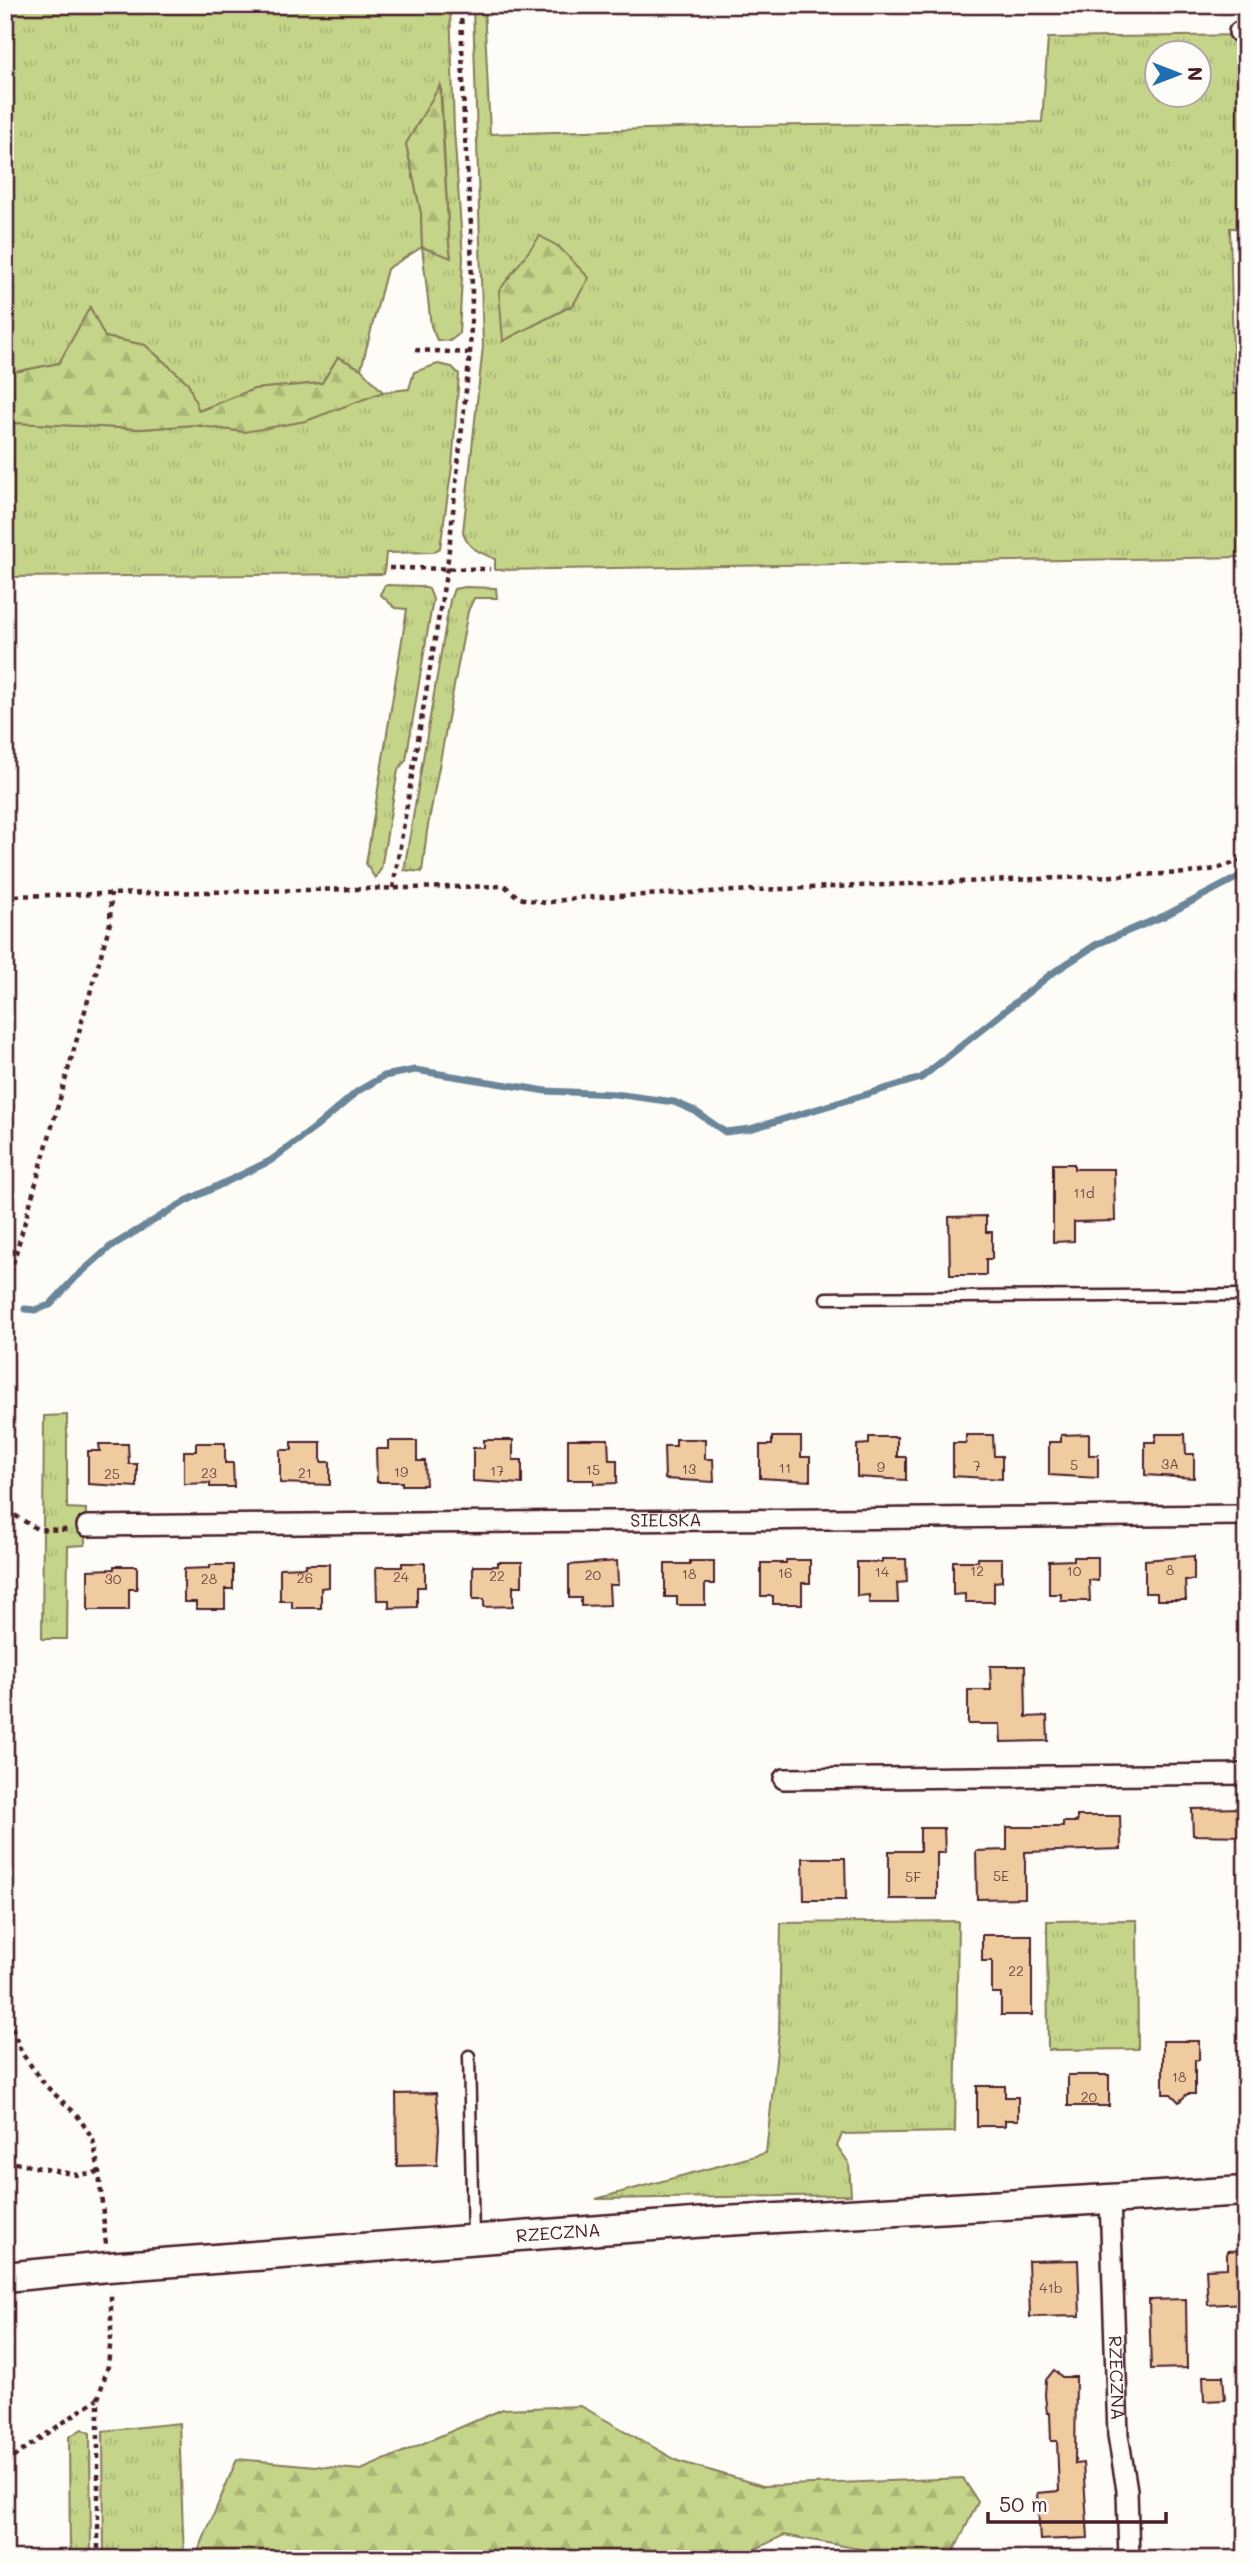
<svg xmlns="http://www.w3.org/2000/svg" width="1251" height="2564" font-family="Mali,sans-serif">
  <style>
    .grass { fill: url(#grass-tufts); stroke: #877a5a; stroke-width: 2; fill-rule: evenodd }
    .forest { fill: url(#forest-firs); stroke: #877a5a; stroke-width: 2 }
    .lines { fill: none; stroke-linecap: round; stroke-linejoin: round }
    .stream { stroke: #6a8698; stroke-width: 7 }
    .building { fill: #f0cba0; stroke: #4a1f2b; stroke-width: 2 }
    .lane-casing { stroke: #4a1f2b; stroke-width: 15 }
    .street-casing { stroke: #4a1f2b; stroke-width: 24 }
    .secondary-casing { stroke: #4a1f2b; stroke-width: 33 }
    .path { stroke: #4a1f2b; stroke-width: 4.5; stroke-dasharray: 5 5; stroke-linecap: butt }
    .lane { stroke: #fdfcf7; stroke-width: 10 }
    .street { stroke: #fdfcf7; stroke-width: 19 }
    .secondary { stroke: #fdfcf7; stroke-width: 28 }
    .labels { text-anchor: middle; stroke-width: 6; stroke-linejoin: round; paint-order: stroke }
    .number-label { font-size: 14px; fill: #744a48 }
    .street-label { font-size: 18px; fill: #4a1f2b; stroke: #fdfcf7 }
  </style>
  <defs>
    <pattern id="grass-tufts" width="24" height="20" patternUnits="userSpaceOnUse" patternTransform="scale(1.75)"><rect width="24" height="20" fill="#c4d589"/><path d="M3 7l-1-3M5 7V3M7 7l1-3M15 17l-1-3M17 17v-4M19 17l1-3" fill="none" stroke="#aab676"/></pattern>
    <pattern id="forest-firs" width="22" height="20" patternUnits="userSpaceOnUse" patternTransform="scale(1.75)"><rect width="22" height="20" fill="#c4d589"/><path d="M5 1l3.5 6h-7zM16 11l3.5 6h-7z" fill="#aab676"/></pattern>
  </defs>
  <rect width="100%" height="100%" fill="#fdfcf7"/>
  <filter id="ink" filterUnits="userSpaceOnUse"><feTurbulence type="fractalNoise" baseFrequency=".0143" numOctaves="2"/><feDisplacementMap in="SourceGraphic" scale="14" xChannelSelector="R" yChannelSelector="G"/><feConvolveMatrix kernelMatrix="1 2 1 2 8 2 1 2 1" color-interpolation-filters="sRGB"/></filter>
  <g filter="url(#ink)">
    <g class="grass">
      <path d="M 5,5 L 450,5 L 454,130 L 463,258 L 459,334 L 450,341 L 437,340 L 431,326 L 422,247 L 387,269 L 361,369 L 338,357 L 322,383 L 254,389 L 198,411 L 188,383 L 145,345 L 105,337 L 59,363 L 5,374 ZM 441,87 L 449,245 L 451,257 L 422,247 L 421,213 L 406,144 Z"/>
      <path d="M 473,5 L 484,5 L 490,134 L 739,126 L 1042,122 L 1048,38 L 1246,35 L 1246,228 L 1230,228 L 1234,394 L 1246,394 L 1246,557 L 495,570 L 495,559 C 480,552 467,549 463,532 L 483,346 ZM 1156,52 L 1198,52 L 1198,94 L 1156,94 ZM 559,247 L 573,305 L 503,341 Z"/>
      <path d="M 438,364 L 452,367 L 459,374 L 452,467 L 440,548 L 433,552 L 386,553 L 384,574 L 5,577 L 5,425 L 16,423 L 142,429 L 194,425 L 244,432 L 383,392 L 409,389 L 414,372 Z"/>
      <path d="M 385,585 L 420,586 L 429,589 L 433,599 L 406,760 L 398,770 L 381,869 L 375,878 L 366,864 L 407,609 L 395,608 L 380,594 Z"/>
      <path d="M 465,587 L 496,588 L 497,598 L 474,598 L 468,611 L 427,831 L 422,872 L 404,870 L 450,600 L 454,589 Z"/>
      <path d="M 67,1415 L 67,1508 L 86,1509 L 85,1545 L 68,1546 L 67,1639 L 42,1639 L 44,1416 Z"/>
      <path d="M 1137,1920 L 1138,2049 L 1048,2050 L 1047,1921 Z"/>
      <path d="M 958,1921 L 955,2132 L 842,2134 L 837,2146 L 849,2163 L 851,2195 L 596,2199 L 766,2153 L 779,2032 L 781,1923 Z"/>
      <path d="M 179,2423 L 184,2559 L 104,2559 L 103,2431 Z"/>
      <path d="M 82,2429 L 90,2433 L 91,2559 L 70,2559 L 69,2437 Z"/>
    </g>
    <g class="forest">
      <path d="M 440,85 L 449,245 L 451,258 L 422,247 L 421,213 L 406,144 Z"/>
      <path d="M 540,236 L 559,247 L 589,278 L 573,305 L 503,341 L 499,291 Z"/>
      <path d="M 90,307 L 105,337 L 145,345 L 188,383 L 199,411 L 254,389 L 322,383 L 338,357 L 361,369 L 383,392 L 306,421 L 244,432 L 194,425 L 142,429 L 16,423 L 5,425 L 5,374 L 59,363 Z"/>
      <path d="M 581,2406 L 678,2461 L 763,2486 L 963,2478 L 978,2502 L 950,2559 L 871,2551 L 784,2535 L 736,2559 L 195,2559 L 237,2459 L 361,2470 L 503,2409 Z"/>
    </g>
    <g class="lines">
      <path class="stream" d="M 25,1309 L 35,1310 L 50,1305 L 75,1278 L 110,1247 L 186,1201 L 270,1161 L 316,1127 L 358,1091 L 384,1076 L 415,1070 L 546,1091 L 615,1094 L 674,1102 L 695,1111 L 725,1132 L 750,1129 L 921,1078 L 1051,974 L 1097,944 L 1164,916 L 1246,873"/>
    </g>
    <g class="building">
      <path d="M 1053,1164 L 1074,1164 L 1074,1169 L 1114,1169 L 1115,1221 L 1074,1222 L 1074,1241 L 1053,1242 Z"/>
      <path d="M 986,1216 L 986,1232 L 992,1232 L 992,1259 L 986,1259 L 986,1275 L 950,1275 L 949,1217 Z"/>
      <path d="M 1089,1434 L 1089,1455 L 1098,1455 L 1098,1478 L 1049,1475 L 1049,1442 L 1061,1442 L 1061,1435 Z"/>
      <path d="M 1156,1434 L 1185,1434 L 1186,1454 L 1194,1454 L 1194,1478 L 1145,1475 L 1145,1442 L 1156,1442 Z"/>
      <path d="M 966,1435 L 993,1435 L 994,1456 L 1002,1456 L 1002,1479 L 953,1476 L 953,1443 L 966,1443 Z"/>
      <path d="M 772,1437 L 801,1437 L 801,1457 L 810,1457 L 810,1481 L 760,1478 L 760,1445 L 772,1445 Z"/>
      <path d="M 869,1437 L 897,1437 L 897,1457 L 906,1457 L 906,1480 L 857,1477 L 857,1445 L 869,1444 Z"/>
      <path d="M 568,1439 L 608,1439 L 609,1460 L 617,1460 L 617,1483 L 594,1484 L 594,1480 L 568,1480 Z"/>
      <path d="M 676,1439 L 705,1439 L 705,1459 L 713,1459 L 714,1482 L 665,1479 L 664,1446 L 676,1446 Z"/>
      <path d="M 484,1440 L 513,1440 L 513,1460 L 522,1460 L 522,1484 L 473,1481 L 473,1448 L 484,1448 Z"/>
      <path d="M 388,1441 L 417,1441 L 417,1461 L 425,1461 L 426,1485 L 402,1485 L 402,1482 L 377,1482 L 376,1449 L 388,1449 Z"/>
      <path d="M 292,1442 L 321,1442 L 321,1462 L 330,1462 L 330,1485 L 280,1483 L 280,1450 L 292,1450 Z"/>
      <path d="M 196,1443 L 225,1443 L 225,1463 L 233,1463 L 234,1487 L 210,1487 L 210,1483 L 184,1484 L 184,1451 L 196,1451 Z"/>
      <path d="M 99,1444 L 128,1444 L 129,1464 L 137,1464 L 137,1487 L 88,1484 L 88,1451 L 100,1451 Z"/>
      <path d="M 1194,1556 L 1194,1580 L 1185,1580 L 1186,1600 L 1157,1600 L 1157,1593 L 1145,1593 L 1145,1560 Z"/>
      <path d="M 1074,1557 L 1098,1557 L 1098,1581 L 1089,1580 L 1090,1601 L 1061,1601 L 1061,1594 L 1049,1594 L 1049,1561 L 1074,1560 Z"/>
      <path d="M 978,1558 L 1002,1558 L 1002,1581 L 994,1582 L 994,1602 L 965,1602 L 965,1594 L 953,1595 L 953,1561 L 978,1561 Z"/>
      <path d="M 882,1559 L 906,1559 L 907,1582 L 897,1583 L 898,1603 L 869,1603 L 869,1595 L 857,1596 L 857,1562 L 882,1562 Z"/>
      <path d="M 786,1560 L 810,1560 L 810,1583 L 802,1583 L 802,1604 L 773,1604 L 773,1596 L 761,1596 L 761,1563 L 786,1563 Z"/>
      <path d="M 617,1561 L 618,1585 L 609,1585 L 610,1605 L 581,1606 L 581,1598 L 569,1598 L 569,1565 Z"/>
      <path d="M 690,1561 L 714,1561 L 714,1584 L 705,1584 L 705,1605 L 677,1605 L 677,1597 L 665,1597 L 665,1564 L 690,1564 Z"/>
      <path d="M 498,1562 L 522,1562 L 522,1586 L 513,1586 L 513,1606 L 484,1607 L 484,1599 L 473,1599 L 473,1566 L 498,1566 Z"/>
      <path d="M 402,1563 L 425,1563 L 425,1587 L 417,1587 L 417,1607 L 389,1608 L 389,1600 L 377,1600 L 376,1567 L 402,1567 Z"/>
      <path d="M 306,1564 L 329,1564 L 329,1587 L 321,1588 L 321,1608 L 292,1608 L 292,1601 L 280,1601 L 280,1568 L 306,1567 Z"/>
      <path d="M 210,1565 L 233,1565 L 233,1589 L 225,1589 L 225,1609 L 196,1609 L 196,1602 L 184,1602 L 184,1569 L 210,1568 Z"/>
      <path d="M 114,1566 L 137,1566 L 137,1589 L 129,1589 L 129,1610 L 88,1610 L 88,1570 L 114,1569 Z"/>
      <path d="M 990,1666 L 1025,1666 L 1026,1717 L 1047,1716 L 1048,1741 L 1001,1742 L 1000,1724 L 968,1724 L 968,1690 L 991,1690 Z"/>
      <path d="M 1246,1808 L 1246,1836 L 1193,1835 L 1192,1809 Z"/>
      <path d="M 1077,1816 L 1120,1816 L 1121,1849 L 1025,1852 L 1025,1898 L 977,1899 L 976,1851 L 1007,1850 L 1007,1827 L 1063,1827 L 1063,1822 L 1077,1822 Z"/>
      <path d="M 920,1828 L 944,1828 L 945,1853 L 937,1853 L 937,1899 L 889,1899 L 889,1851 L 920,1851 Z"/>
      <path d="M 803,1858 L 845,1858 L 846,1900 L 804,1900 Z"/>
      <path d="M 982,1935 L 1032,1935 L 1032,2015 L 1001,2015 L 1001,1993 L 992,1993 L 992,1961 L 982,1961 Z"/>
      <path d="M 1163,2041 L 1199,2041 L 1199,2060 L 1195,2060 L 1195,2094 L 1187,2094 L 1179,2102 L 1171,2094 L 1163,2094 Z"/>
      <rect x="1068" y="2075" width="41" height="31"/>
      <path d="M 977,2086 L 1005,2086 L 1005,2097 L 1018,2097 L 1018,2120 L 1005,2120 L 1005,2126 L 977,2126 Z"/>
      <path d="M 436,2093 L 439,2129 L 437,2165 L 397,2166 L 396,2094 Z"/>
      <path d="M 1246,2250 L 1246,2303 L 1208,2305 L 1206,2269 L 1227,2268 L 1227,2251 Z"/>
      <path d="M 1078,2260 L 1080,2316 L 1030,2317 L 1028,2261 Z"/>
      <path d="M 1186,2299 L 1187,2368 L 1151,2369 L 1149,2300 Z"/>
      <path d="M 1054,2370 L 1062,2377 L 1076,2377 L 1075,2464 L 1083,2463 L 1088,2538 L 1040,2540 L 1037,2493 L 1059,2491 L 1057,2441 L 1051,2441 L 1050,2413 L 1047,2413 L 1045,2395 L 1046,2380 Z"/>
      <path d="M 1203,2376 L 1223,2376 L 1225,2400 L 1204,2401 Z"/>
    </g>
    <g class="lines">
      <g class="lane-casing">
        <g id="lane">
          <path d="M 826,1298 L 1246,1295"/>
          <path d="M 469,2056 L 473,2238"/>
        </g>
      </g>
      <g class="street-casing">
        <g id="street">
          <path d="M 1239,32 L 1246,32"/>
          <path id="s1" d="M 87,1526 L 1246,1515"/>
          <path d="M 784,1779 L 1246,1774"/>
          <path id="s2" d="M 1110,2198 L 1118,2435 L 1127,2490 L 1129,2559"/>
        </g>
      </g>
      <g class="secondary-casing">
        <g id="secondary">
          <path id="s3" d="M 5,2277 L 108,2267 L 707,2222 L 1246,2191"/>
        </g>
      </g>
      <g class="path">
        <path d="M 415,350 L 470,353"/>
        <path d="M 389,568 L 490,569"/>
        <path d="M 393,888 L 447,568 L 470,353 L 472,297 L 471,225 L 464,123 L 461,5"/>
        <path d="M 5,896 L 505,886 L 519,898 L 545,903 L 575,898 L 756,890 L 1189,873 L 1216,869 L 1246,859"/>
        <path d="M 5,1343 L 10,1274 L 110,923 L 111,894"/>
        <path d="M 5,1515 L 16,1516 L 37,1529 L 67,1530"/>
        <path d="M 5,1828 L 6,1983 L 12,2027 L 21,2052 L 46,2086 L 77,2115 L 93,2139 L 99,2172 L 106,2245"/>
        <path d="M 5,2161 L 77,2175 L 99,2172"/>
        <path d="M 5,2463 L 97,2399"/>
        <path d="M 98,2559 L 98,2399 L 108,2366 L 111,2337 L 111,2292"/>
      </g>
      <use href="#lane" class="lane"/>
      <use href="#street" class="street"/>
      <use href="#secondary" class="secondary"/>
    </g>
  </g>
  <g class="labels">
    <g class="number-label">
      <text x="1084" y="1198">11d</text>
      <text x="1170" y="1469">3A</text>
      <text x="1074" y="1470">5</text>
      <text x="977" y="1471">7</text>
      <text x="881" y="1472">9</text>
      <text x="785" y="1473">11</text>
      <text x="689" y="1474">13</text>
      <text x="593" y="1475">15</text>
      <text x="497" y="1476">17</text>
      <text x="401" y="1477">19</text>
      <text x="209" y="1478">23</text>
      <text x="305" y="1478">21</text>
      <text x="112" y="1479">25</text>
      <text x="1170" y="1575">8</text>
      <text x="977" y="1576">12</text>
      <text x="1074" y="1576">10</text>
      <text x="882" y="1577">14</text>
      <text x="785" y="1578">16</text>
      <text x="689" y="1579">18</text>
      <text x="593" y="1580">20</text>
      <text x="497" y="1581">22</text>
      <text x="401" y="1582">24</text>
      <text x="305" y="1583">26</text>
      <text x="113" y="1584">30</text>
      <text x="209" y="1584">28</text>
      <text x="1001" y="1881">5E</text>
      <text x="913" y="1882">5F</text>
      <text x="1016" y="1976">22</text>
      <text x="1179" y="2082">18</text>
      <text x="1089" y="2102">20</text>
      <text x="1051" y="2293">41b</text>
    </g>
    <g class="street-label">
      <text dy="6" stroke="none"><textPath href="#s1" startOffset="579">SIELSKA</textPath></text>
      <text dy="6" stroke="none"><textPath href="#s3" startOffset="555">RZECZNA</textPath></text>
      <text dy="6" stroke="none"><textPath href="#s2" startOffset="180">RZECZNA</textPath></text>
    </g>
  </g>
  <rect width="1251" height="2564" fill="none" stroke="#fdfcf7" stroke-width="28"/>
  <rect x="14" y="14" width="1223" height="2536" fill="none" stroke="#4a1f2b" stroke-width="2.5" filter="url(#ink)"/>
  <g transform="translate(1178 74) rotate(90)"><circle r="33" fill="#fdfcf7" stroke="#b5a4a5" stroke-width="2"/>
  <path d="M0-5L12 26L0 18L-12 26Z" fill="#1f6fb2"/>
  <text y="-10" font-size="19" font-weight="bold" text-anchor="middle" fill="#4a1f2b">N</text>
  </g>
  <path d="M988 2512v10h178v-10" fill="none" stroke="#4a1f2b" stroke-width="3.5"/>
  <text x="999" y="2512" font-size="21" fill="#4a1f2b" stroke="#fdfcf7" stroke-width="5" paint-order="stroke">50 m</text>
</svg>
